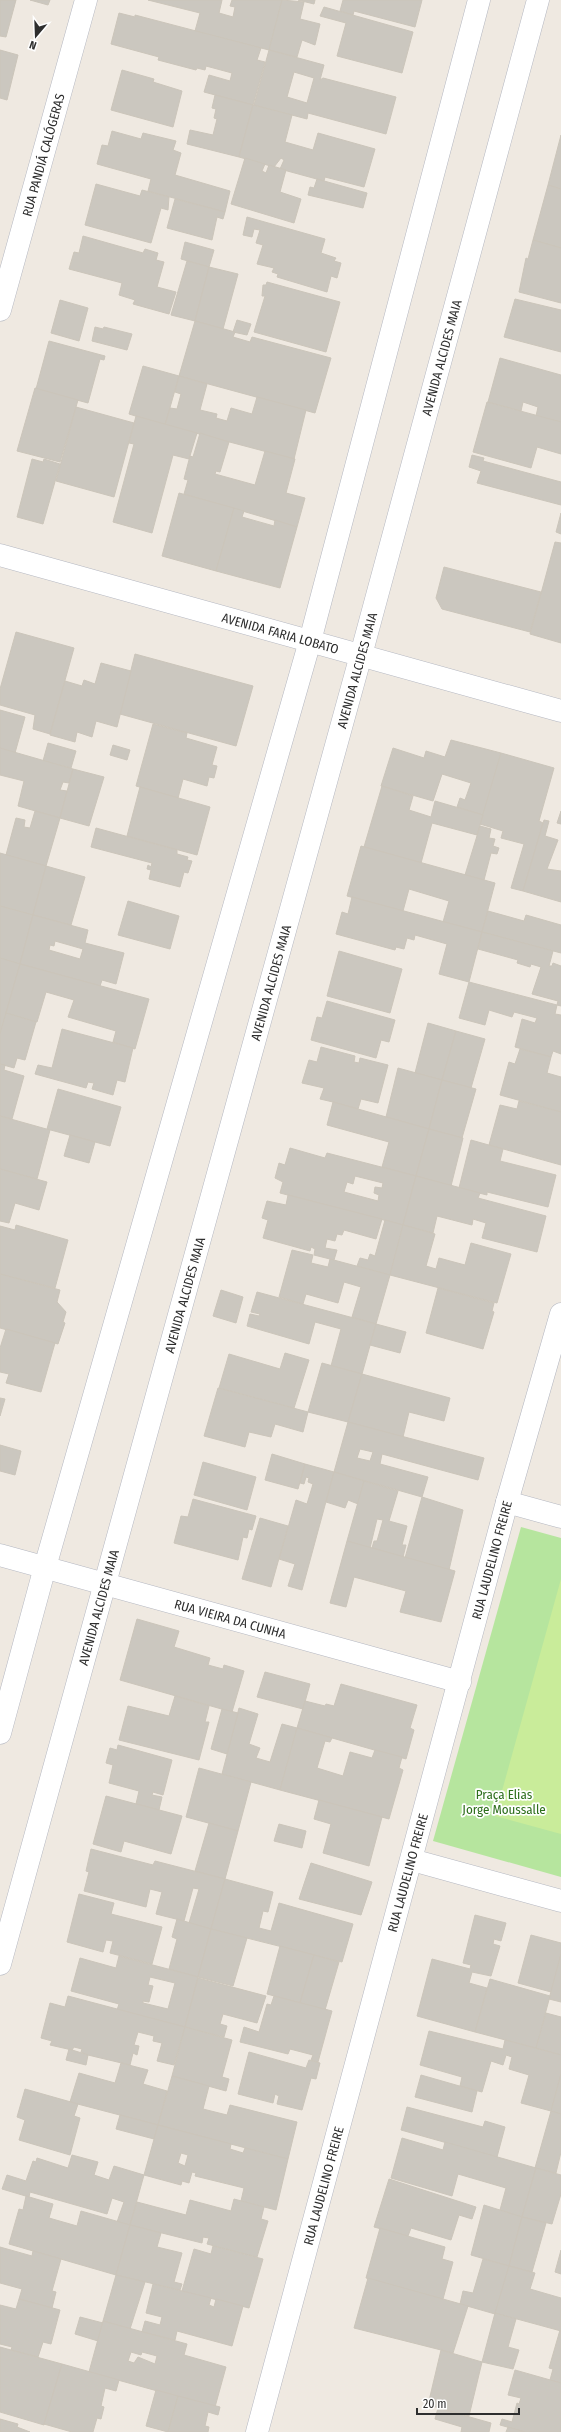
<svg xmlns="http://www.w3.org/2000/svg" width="561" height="2432" font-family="'Fira Sans Condensed',sans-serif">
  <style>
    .green { fill: #b6e59e }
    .pitch { fill: #c9ec9a }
    .building { fill: #cbc7bf; stroke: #cbc5ba; fill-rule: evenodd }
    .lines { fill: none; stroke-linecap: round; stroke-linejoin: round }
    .minor-casing { stroke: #b4b7c1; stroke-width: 23 }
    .minor { stroke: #fff; stroke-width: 22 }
    .labels { text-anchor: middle; stroke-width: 3.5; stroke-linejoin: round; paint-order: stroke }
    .street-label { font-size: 13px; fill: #2e2e2e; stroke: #fff }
    .park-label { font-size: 13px; fill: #2c6e1b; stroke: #fff }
  </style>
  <rect width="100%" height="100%" fill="#efe9e1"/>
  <path class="green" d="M 521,1527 L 561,1538 L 561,1877 L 433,1841 Z"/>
  <path class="pitch" d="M 561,1579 L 561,1834 L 495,1816 Z"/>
  <g class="building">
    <path d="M 0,0 L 16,0 L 6,37 L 0,36 Z"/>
    <path d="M 30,0 L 50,0 L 48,5 Z"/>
    <path d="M 148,0 L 222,0 L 219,13 L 233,17 L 235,7 L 230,6 L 232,0 L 282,0 L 269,50 L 195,31 L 200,13 Z"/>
    <path d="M 282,0 L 304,2 L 300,19 L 320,24 L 315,45 L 302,40 L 297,57 L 269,50 Z"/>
    <path d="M 298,0 L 315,0 L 314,4 Z"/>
    <path d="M 343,0 L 422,0 L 415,27 L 354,11 L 353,15 L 340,11 Z"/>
    <path d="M 324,7 L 413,32 L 402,73 L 337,56 L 346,23 L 320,16 Z"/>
    <path d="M 119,13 L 135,17 L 135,15 L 261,48 L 257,60 L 265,62 L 253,105 L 204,92 L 209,75 L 230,81 L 232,73 L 206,66 L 205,70 L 197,68 L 196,70 L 158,60 L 159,57 L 111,44 Z"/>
    <path d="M 0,50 L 18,55 L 7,100 L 0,98 Z"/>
    <path d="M 269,50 L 324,65 L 320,80 L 323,78 L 396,97 L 386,134 L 308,113 L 307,119 L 254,105 ZM 294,72 L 314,78 L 307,103 L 287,97 Z"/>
    <path d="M 122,70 L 154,79 L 153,82 L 182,91 L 173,127 L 111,110 Z"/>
    <path d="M 215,95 L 253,105 L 239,157 L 187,144 L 190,130 L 213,135 L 217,119 L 214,118 L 216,109 L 212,108 Z"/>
    <path d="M 253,105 L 292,115 L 285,142 L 313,150 L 318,133 L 375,149 L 364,187 L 325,177 L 324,181 L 280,169 L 284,160 L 281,158 L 274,167 L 239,157 Z"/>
    <path d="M 112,131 L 141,139 L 143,133 L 176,141 L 173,150 L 181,153 L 175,175 L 230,191 L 225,212 L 148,191 L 151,179 L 97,164 L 102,145 L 108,146 Z"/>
    <path d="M 561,135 L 561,189 L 548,185 Z"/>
    <path d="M 245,158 L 265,164 L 262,171 L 266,173 L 269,165 L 286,170 L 280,192 L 301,199 L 294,223 L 231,204 Z"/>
    <path d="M 317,179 L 367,193 L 363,208 L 308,195 L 310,187 L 314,188 Z"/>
    <path d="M 96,184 L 140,196 L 142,190 L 169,197 L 168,210 L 161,208 L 151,243 L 85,225 Z"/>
    <path d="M 548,185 L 561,189 L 561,248 L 533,240 Z"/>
    <path d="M 175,199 L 225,212 L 223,219 L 217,217 L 212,240 L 167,228 Z"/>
    <path d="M 247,217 L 325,239 L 321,253 L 336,258 L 334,261 L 341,263 L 337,278 L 331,276 L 327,292 L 277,277 L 278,274 L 272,272 L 274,268 L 257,264 L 263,245 L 256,243 L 260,230 L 254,229 L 252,237 L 243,235 Z"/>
    <path d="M 83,236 L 143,253 L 145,249 L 158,253 L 156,260 L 164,262 L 157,287 L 176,292 L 169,314 L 133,304 L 135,300 L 119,295 L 122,283 L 69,269 L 74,252 L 79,253 Z"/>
    <path d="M 533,240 L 561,248 L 561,303 L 519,292 L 526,258 L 528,259 Z"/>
    <path d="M 185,242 L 214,250 L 209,267 L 181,259 Z"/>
    <path d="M 187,261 L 209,267 L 195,321 L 171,315 Z"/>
    <path d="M 209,267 L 238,274 L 223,329 L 195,321 Z"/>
    <path d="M 267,282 L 340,302 L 326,352 L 254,332 L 265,296 L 262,296 L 263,285 L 266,285 Z"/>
    <path d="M 515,299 L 561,310 L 561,352 L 504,337 Z"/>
    <path d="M 60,300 L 88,308 L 79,341 L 51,333 Z"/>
    <path d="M 237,320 L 251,324 L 247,335 L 233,332 Z"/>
    <path d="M 195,321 L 235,332 L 233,337 L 250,342 L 252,337 L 331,358 L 315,413 L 179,376 Z"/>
    <path d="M 95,327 L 103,329 L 104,327 L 132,334 L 127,350 L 92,341 Z"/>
    <path d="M 49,341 L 105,356 L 104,360 L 100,359 L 88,403 L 36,389 Z"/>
    <path d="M 500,358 L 561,375 L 561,422 L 536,416 L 538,407 L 523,402 L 521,411 L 488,402 Z"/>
    <path d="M 143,366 L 179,376 L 165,425 L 129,414 Z"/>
    <path d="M 179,376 L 207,384 L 200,410 L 217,414 L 216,418 L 227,421 L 231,408 L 252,414 L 257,397 L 306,410 L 294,459 L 165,425 L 170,408 L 177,409 L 181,394 L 175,392 Z"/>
    <path d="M 35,388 L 78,400 L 60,462 L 17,451 Z"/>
    <path d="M 487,402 L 561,422 L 561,454 L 537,447 L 531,468 L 473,452 Z"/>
    <path d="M 76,407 L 134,423 L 114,497 L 56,481 Z"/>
    <path d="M 136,416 L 197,433 L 189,459 L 173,455 L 152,533 L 113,522 L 134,444 L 129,443 Z"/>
    <path d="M 200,433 L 229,442 L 220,472 L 216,471 L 215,474 L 255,485 L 265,451 L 295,459 L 286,493 L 305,498 L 297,527 L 184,494 L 188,480 L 184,479 L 190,456 L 193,457 Z"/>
    <path d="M 472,455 L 484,458 L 483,461 L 561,482 L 561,505 L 477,483 L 481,471 L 469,467 Z"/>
    <path d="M 32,459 L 43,462 L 44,459 L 60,464 L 43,524 L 17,517 Z"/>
    <path d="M 179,493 L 234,508 L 216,571 L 162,556 Z"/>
    <path d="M 234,508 L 244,511 L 242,517 L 274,526 L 275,520 L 297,527 L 280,588 L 216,571 Z"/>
    <path d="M 561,513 L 561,534 L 556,532 Z"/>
    <path d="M 555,542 L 561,543 L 561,643 L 530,634 Z"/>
    <path d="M 444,567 L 541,592 L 530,632 L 442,609 L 436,598 Z"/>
    <path d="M 16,632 L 74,648 L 50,734 L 33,729 L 35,715 L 0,705 L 0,689 Z"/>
    <path d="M 135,654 L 253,686 L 236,746 L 120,714 Z"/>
    <path d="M 101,663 L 131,671 L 117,727 L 96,721 L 92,737 L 77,732 L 75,742 L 50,735 L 65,681 L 82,686 L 84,680 L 95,684 Z"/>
    <path d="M 0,710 L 25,717 L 15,753 L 0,748 Z"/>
    <path d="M 153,724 L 187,733 L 186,738 L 217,747 L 212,765 L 217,766 L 214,778 L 209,777 L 207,786 L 183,779 L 178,798 L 136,786 Z"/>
    <path d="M 451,740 L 501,753 L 483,815 L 457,807 L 460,798 L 465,800 L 471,783 L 442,774 L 433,801 L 381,786 L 393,748 L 424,758 L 426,751 L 445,757 Z"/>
    <path d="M 48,743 L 76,751 L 71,768 L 43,761 Z"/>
    <path d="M 113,745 L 130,750 L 127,760 L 110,755 Z"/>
    <path d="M 0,748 L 73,769 L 69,783 L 63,782 L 60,790 L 67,791 L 60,818 L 18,806 L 24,781 L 0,775 Z"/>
    <path d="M 501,753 L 554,768 L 539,821 L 543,823 L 523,891 L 511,888 L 524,844 L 501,838 L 503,831 L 480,824 Z"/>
    <path d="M 73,769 L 104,777 L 89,826 L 60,818 Z"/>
    <path d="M 382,786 L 413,796 L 409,810 L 431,817 L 435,801 L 483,815 L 477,835 L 432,823 L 421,863 L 364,847 Z"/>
    <path d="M 140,787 L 210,807 L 197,855 L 127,836 Z"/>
    <path d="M 35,811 L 60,818 L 46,866 L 6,855 L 16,818 L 25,820 L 24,827 L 30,828 Z"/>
    <path d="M 561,811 L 561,824 L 557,823 Z"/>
    <path d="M 544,820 L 549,821 L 545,836 L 558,840 L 547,869 L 561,871 L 561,902 L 523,891 Z"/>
    <path d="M 480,826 L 491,829 L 489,838 L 495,839 L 493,846 L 499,848 L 497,854 L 491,853 L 484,880 L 465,875 Z"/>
    <path d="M 96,828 L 177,850 L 177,854 L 188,857 L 187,860 L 192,861 L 188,873 L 184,872 L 180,887 L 149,879 L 151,870 L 147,869 L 148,865 L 151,867 L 152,863 L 91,847 Z"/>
    <path d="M 361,846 L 495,883 L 482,932 L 443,922 L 449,901 L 409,889 L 403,911 L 347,896 Z"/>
    <path d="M 0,853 L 46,866 L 33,915 L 0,906 Z"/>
    <path d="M 46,866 L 85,877 L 71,925 L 33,915 Z"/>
    <path d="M 352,897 L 482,932 L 469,982 L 439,974 L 447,944 L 415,935 L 414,940 L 407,938 L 404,949 L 396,947 L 395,950 L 336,934 L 342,912 L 348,914 Z"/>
    <path d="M 128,901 L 179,916 L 170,949 L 118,935 Z"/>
    <path d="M 0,906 L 33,915 L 20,964 L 0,958 Z"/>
    <path d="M 488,911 L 524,921 L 526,915 L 561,925 L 561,953 L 482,932 Z"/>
    <path d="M 33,915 L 88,930 L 85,943 L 124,953 L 116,984 L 102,980 L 100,986 L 20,964 ZM 55,941 L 83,949 L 80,959 L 49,950 L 50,945 L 54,946 Z"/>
    <path d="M 482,932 L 553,951 L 549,966 L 552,966 L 553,963 L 561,966 L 561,1006 L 557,1005 L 558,1001 L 532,994 L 541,967 L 531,964 L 530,967 L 517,963 L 518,960 L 478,949 Z"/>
    <path d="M 339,951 L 402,969 L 390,1013 L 327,996 Z"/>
    <path d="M 0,958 L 20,964 L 0,1034 Z"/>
    <path d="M 20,964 L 149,999 L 135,1049 L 113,1042 L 116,1031 L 68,1017 L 74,1000 L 46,992 L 37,1022 L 6,1013 Z"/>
    <path d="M 469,982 L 557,1005 L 555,1014 L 561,1015 L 561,1054 L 553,1051 L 551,1057 L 515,1047 L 522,1019 L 535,1023 L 537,1018 L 514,1012 L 512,1017 L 489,1010 L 485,1025 L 459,1018 Z"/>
    <path d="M 327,1001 L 395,1020 L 389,1042 L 381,1040 L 376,1058 L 311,1040 L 317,1017 L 322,1018 Z"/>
    <path d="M 6,1013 L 36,1022 L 25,1060 L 17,1058 L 14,1068 L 0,1064 L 0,1034 Z"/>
    <path d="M 428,1023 L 456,1031 L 442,1080 L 415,1073 Z"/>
    <path d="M 62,1029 L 133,1048 L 125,1082 L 117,1080 L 113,1095 L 92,1089 L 94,1083 L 88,1082 L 86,1088 L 35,1074 L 38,1065 L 52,1068 Z"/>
    <path d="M 456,1031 L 485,1039 L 471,1088 L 442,1080 Z"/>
    <path d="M 321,1047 L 355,1056 L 354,1062 L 359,1063 L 360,1058 L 388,1065 L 378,1103 L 361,1099 L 358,1109 L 333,1102 L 320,1099 L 324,1088 L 302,1083 L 309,1060 L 317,1062 Z"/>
    <path d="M 520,1049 L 551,1057 L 547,1073 L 561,1077 L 561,1112 L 500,1095 L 509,1062 L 515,1064 Z"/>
    <path d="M 0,1064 L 5,1065 L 4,1070 L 24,1076 L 12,1119 L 0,1116 Z"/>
    <path d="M 398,1068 L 442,1080 L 429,1129 L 386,1117 Z"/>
    <path d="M 442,1080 L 476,1089 L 462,1138 L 429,1129 Z"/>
    <path d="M 58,1089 L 121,1107 L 110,1146 L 47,1129 Z"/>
    <path d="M 519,1101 L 561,1112 L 561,1165 L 489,1145 L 500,1105 L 517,1109 Z"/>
    <path d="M 333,1102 L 429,1129 L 416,1176 L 382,1167 L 389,1142 L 327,1125 Z"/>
    <path d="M 0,1116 L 50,1130 L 37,1179 L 0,1169 Z"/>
    <path d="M 429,1129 L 463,1138 L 451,1186 L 416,1176 Z"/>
    <path d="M 70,1135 L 95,1142 L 89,1163 L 64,1156 Z"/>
    <path d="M 471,1140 L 503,1149 L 500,1161 L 556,1175 L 548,1207 L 487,1192 L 487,1195 L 459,1188 Z"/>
    <path d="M 290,1148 L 325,1158 L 327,1153 L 416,1176 L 403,1225 L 280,1193 L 283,1182 L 275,1178 L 279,1163 L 285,1165 ZM 355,1176 L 383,1183 L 382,1188 L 375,1187 L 374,1193 L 379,1195 L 378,1201 L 344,1192 L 347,1182 L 353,1184 Z"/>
    <path d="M 0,1169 L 47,1182 L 39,1210 L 15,1203 L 9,1223 L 0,1221 Z"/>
    <path d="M 416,1176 L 480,1193 L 478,1198 L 546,1216 L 537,1252 L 482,1238 L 486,1223 L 473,1219 L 472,1225 L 437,1216 L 433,1233 L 403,1225 Z"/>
    <path d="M 288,1195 L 382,1219 L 376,1239 L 344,1230 L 342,1235 L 337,1234 L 335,1241 L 327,1239 L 325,1248 L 337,1250 L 334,1260 L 314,1255 L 315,1249 L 311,1247 L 310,1251 L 263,1238 L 268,1220 L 262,1218 L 267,1201 L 286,1205 Z"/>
    <path d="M 385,1220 L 403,1225 L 390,1275 L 357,1266 L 360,1258 L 368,1260 L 370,1254 L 375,1256 Z"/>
    <path d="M 16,1225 L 68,1240 L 55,1288 L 0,1274 L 0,1226 L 15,1230 Z"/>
    <path d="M 403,1225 L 435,1234 L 426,1266 L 436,1269 L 439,1258 L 465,1265 L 471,1243 L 511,1254 L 497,1303 L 390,1275 Z"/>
    <path d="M 292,1250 L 313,1255 L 311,1263 L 328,1267 L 330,1259 L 390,1275 L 376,1324 L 352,1317 L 361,1287 L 344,1282 L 338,1303 L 306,1294 L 303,1304 L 279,1297 Z"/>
    <path d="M 0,1274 L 60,1290 L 57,1302 L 66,1312 L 63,1322 L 65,1323 L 58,1344 L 0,1328 Z"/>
    <path d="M 438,1288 L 494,1303 L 492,1311 L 494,1312 L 483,1349 L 426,1333 Z"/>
    <path d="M 221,1290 L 243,1297 L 236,1323 L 213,1316 Z"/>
    <path d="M 257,1292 L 376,1324 L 362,1374 L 331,1366 L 341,1329 L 315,1322 L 309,1344 L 247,1326 L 250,1314 L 259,1316 L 260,1314 L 251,1312 Z"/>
    <path d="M 376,1324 L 406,1332 L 400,1353 L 370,1345 Z"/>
    <path d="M 6,1329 L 55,1343 L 41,1392 L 6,1383 L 9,1374 L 0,1372 L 0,1348 Z"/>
    <path d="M 285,1353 L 309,1360 L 294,1408 L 219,1388 L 229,1354 L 280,1369 Z"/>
    <path d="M 322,1363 L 362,1374 L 348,1422 L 308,1412 Z"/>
    <path d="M 362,1374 L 450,1398 L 444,1421 L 409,1412 L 403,1437 L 348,1422 Z"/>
    <path d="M 218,1388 L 308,1412 L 303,1432 L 275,1424 L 271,1437 L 249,1432 L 245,1447 L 204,1436 Z"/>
    <path d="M 0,1398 L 5,1399 L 0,1416 Z"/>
    <path d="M 348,1422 L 484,1458 L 478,1480 L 382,1454 L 380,1464 L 428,1477 L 422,1497 L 334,1472 ZM 360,1449 L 373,1452 L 370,1461 L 357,1458 Z"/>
    <path d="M 0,1445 L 21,1451 L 15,1475 L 0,1471 Z"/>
    <path d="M 272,1454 L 305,1464 L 298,1489 L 265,1480 Z"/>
    <path d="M 203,1462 L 256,1477 L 247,1510 L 194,1495 Z"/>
    <path d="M 305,1464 L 334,1472 L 302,1590 L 288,1586 L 295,1564 L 279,1559 L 296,1500 L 307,1504 L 313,1484 L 308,1482 L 309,1478 L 306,1477 L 304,1484 L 300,1483 Z"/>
    <path d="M 334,1472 L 364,1481 L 358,1504 L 348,1500 L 345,1508 L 326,1502 Z"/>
    <path d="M 364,1481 L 398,1491 L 389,1521 L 407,1526 L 402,1545 L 406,1545 L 403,1557 L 372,1548 L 374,1541 L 377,1541 L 383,1520 L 377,1519 L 370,1548 L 347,1541 Z"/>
    <path d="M 422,1497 L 463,1510 L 449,1570 L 405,1558 Z"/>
    <path d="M 193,1499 L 256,1516 L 252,1530 L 249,1529 L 247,1538 L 243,1537 L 238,1560 L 174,1543 L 181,1516 L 188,1517 Z"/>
    <path d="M 260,1518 L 288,1526 L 271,1587 L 242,1579 Z"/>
    <path d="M 347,1541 L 455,1571 L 441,1622 L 400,1612 L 406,1591 L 354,1577 L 346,1607 L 330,1603 Z"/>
    <path d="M 137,1619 L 179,1631 L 174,1647 L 210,1658 L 208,1665 L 223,1669 L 224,1665 L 244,1671 L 232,1712 L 120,1680 Z"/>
    <path d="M 265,1672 L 310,1684 L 303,1709 L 257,1697 Z"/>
    <path d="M 341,1684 L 417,1705 L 410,1728 L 414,1730 L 406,1759 L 297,1728 L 305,1701 L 325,1706 L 326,1704 L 334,1706 Z"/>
    <path d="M 175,1696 L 209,1706 L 205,1722 L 209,1722 L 199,1760 L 119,1740 L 128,1706 L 169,1716 Z"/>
    <path d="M 239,1708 L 258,1714 L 249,1744 L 260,1748 L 256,1758 L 270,1762 L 282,1724 L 297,1728 L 280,1790 L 222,1774 Z"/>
    <path d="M 222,1709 L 238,1713 L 227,1754 L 211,1749 Z"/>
    <path d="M 297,1728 L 332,1738 L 330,1742 L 325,1741 L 317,1768 L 343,1776 L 350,1752 L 372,1758 L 375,1750 L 402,1757 L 399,1768 L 403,1770 L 389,1819 L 280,1790 Z"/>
    <path d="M 118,1745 L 172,1760 L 163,1795 L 153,1792 L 152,1795 L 162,1797 L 159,1810 L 136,1804 L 139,1791 L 109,1783 L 113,1765 L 106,1763 L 110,1748 L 117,1750 Z"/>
    <path d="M 199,1768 L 251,1782 L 238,1831 L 186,1817 Z"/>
    <path d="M 106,1796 L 182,1816 L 171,1854 L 124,1841 L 121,1852 L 93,1844 Z"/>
    <path d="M 319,1800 L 382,1817 L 369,1866 L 323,1853 L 331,1824 L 314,1819 Z"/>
    <path d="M 209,1823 L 238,1831 L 225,1879 L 195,1871 Z"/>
    <path d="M 279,1824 L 306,1831 L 302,1848 L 274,1841 Z"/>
    <path d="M 91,1849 L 153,1865 L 155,1861 L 225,1879 L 211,1929 L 189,1923 L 199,1889 L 193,1888 L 184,1921 L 156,1914 L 162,1892 L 150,1889 L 146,1907 L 84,1891 L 89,1872 L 86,1871 Z"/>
    <path d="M 311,1863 L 372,1882 L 361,1915 L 299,1899 Z"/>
    <path d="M 225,1879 L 273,1892 L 268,1912 L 263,1911 L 259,1928 L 271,1931 L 279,1903 L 353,1924 L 342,1962 L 211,1929 Z"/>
    <path d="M 79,1894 L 114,1903 L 111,1914 L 162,1927 L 152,1964 L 110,1953 L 113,1941 L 106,1940 L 103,1952 L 67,1942 Z"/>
    <path d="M 475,1915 L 506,1923 L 501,1941 L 494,1939 L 493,1944 L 500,1946 L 491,1976 L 472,1972 L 469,1983 L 487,1988 L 475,2032 L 417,2016 L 432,1959 L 470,1969 L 471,1965 L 463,1963 Z"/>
    <path d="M 177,1919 L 211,1929 L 198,1977 L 169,1969 L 177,1939 L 172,1937 Z"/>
    <path d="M 211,1929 L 247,1938 L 233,1986 L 198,1977 Z"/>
    <path d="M 531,1935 L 561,1943 L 561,1954 L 551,1992 L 518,1983 Z"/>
    <path d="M 280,1946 L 314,1955 L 300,2003 L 267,1994 Z"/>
    <path d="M 561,1954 L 561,2002 L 549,1999 Z"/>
    <path d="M 314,1955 L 339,1962 L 325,2010 L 300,2003 Z"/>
    <path d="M 119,1956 L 198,1977 L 185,2027 L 117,2010 L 119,2004 L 71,1991 L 80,1958 L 116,1968 ZM 150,1977 L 175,1983 L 168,2009 L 143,2003 L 143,2001 L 149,2002 L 153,1986 L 148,1985 Z"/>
    <path d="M 198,1978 L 266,1996 L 257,2023 L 223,2014 L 220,2024 L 227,2026 L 224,2037 L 185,2027 Z"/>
    <path d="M 490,1979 L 550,1996 L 536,2048 L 475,2032 Z"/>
    <path d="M 68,1996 L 185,2027 L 174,2065 L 157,2061 L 162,2043 L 153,2041 L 154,2036 L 138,2032 L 134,2045 L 139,2046 L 137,2055 L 133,2053 L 130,2065 L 88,2055 L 81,2052 L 82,2049 L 74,2047 L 72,2050 L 50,2045 L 52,2041 L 41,2038 L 50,2003 L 65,2007 Z"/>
    <path d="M 274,1996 L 332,2011 L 318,2062 L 311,2060 L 313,2055 L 290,2049 L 288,2054 L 240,2042 L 244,2027 L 259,2032 L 267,2004 L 271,2005 Z"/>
    <path d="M 546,2013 L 561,2017 L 561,2055 L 536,2048 Z"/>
    <path d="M 185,2027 L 232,2040 L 222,2077 L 229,2079 L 226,2091 L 172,2076 Z"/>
    <path d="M 429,2031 L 503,2049 L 505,2040 L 561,2055 L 561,2074 L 551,2111 L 521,2103 L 529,2075 L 509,2069 L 512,2057 L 506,2055 L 503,2065 L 491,2061 L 482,2092 L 460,2086 L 462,2077 L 420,2065 Z"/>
    <path d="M 69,2049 L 88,2055 L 86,2065 L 66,2060 Z"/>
    <path d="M 249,2052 L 306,2068 L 309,2060 L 320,2063 L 316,2079 L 311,2078 L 302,2110 L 277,2104 L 279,2096 L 275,2094 L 273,2103 L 238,2094 Z"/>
    <path d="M 121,2063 L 148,2070 L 143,2084 L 167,2091 L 158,2125 L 70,2102 L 79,2073 L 115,2083 Z"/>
    <path d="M 561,2074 L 561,2114 L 551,2111 Z"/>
    <path d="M 421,2075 L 477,2091 L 472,2112 L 415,2097 Z"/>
    <path d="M 172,2076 L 209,2086 L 203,2109 L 227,2115 L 230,2105 L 297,2122 L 288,2159 L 158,2125 Z"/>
    <path d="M 25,2089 L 78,2104 L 74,2116 L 80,2118 L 70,2155 L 19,2140 L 25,2120 L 17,2117 Z"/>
    <path d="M 407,2107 L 483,2127 L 485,2121 L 505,2127 L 497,2157 L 401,2130 Z"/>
    <path d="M 551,2111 L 561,2114 L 561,2152 L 556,2173 L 535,2168 Z"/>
    <path d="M 120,2115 L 158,2125 L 154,2139 L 116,2129 Z"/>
    <path d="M 158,2125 L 231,2144 L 230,2149 L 243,2153 L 245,2148 L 288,2159 L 276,2210 L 241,2201 L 244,2188 L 195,2176 L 196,2173 L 192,2172 L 189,2183 L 182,2181 L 181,2185 L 144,2175 ZM 181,2153 L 188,2155 L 185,2166 L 178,2163 Z"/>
    <path d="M 402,2138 L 443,2150 L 445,2142 L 536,2168 L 522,2217 L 500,2210 L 506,2188 L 458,2174 L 452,2196 L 391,2178 Z"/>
    <path d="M 72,2155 L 98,2162 L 94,2175 L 109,2180 L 114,2166 L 144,2175 L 130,2225 L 117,2222 L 124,2202 L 112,2198 L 107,2214 L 30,2192 L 29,2197 L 2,2189 L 7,2175 L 26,2181 L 33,2161 L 36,2162 L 37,2158 L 68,2168 Z"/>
    <path d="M 536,2168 L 561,2175 L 561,2194 L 552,2224 L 522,2217 Z"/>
    <path d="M 389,2179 L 476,2207 L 472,2219 L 459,2215 L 451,2240 L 411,2228 L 408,2236 L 374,2227 Z"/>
    <path d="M 26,2196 L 53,2204 L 49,2218 L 77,2226 L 81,2211 L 130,2225 L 116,2275 L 9,2244 L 19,2209 L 23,2210 Z"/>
    <path d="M 234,2199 L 264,2207 L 261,2219 L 268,2221 L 257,2257 L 207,2244 L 209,2238 L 203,2237 L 202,2243 L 130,2225 L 137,2202 L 186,2215 L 190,2200 L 231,2211 Z"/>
    <path d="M 484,2205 L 522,2217 L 509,2266 L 471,2255 Z"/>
    <path d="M 522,2217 L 546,2223 L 532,2272 L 509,2266 Z"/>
    <path d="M 130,2225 L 161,2233 L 157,2247 L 182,2253 L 174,2282 L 182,2284 L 180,2290 L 116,2275 Z"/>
    <path d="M 380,2228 L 445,2247 L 442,2259 L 453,2262 L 443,2299 L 366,2278 Z"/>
    <path d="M 213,2246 L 263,2259 L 249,2308 L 182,2291 L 194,2249 L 211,2254 Z"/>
    <path d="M 0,2247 L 32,2256 L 33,2251 L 61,2259 L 52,2291 L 56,2292 L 52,2308 L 19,2299 L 22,2289 L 0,2283 Z"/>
    <path d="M 561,2250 L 561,2274 L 555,2272 Z"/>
    <path d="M 483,2259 L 509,2266 L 495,2314 L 460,2304 L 463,2291 L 473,2293 Z"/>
    <path d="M 509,2266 L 535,2273 L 530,2289 L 561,2298 L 561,2331 L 495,2313 Z"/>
    <path d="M 116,2275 L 145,2282 L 130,2329 L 103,2321 Z"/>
    <path d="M 368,2278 L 468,2306 L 453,2353 L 354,2328 Z"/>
    <path d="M 153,2284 L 211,2298 L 209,2305 L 214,2307 L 216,2299 L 243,2306 L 232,2346 L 177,2331 L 175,2340 L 142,2332 L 145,2321 L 160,2325 L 162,2317 L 146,2313 Z"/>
    <path d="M 19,2299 L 60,2310 L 51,2344 L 43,2342 L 38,2357 L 11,2350 L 12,2347 L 0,2344 L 0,2305 L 16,2309 Z"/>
    <path d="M 495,2313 L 516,2319 L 508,2347 L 519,2350 L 513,2369 L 482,2362 Z"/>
    <path d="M 80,2317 L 103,2323 L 98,2341 L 75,2334 Z"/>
    <path d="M 103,2321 L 187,2344 L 184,2355 L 226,2367 L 215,2407 L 89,2372 ZM 131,2352 L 141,2355 L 142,2352 L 157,2356 L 155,2364 L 138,2357 L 134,2363 L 128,2361 Z"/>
    <path d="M 560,2330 L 561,2331 L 561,2383 L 550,2380 L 553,2369 L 549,2368 Z"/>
    <path d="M 0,2347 L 62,2364 L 44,2425 L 0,2412 Z"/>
    <path d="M 441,2350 L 482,2362 L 469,2416 L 428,2405 Z"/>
    <path d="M 62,2364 L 119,2380 L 116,2391 L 105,2388 L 101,2406 L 104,2407 L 101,2419 L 97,2418 L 93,2432 L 72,2432 L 44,2424 Z"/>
    <path d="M 515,2370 L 561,2383 L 561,2432 L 525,2432 L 500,2425 L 502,2419 L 512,2422 L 517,2403 L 519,2404 L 521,2398 L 508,2395 Z"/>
    <path d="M 156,2390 L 178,2396 L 168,2432 L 146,2426 Z"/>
    <path d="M 178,2396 L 220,2407 L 218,2415 L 208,2412 L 205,2426 L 209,2427 L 208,2432 L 168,2432 Z"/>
    <path d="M 438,2408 L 491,2423 L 489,2432 L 461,2432 L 462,2427 L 435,2419 Z"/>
    <path d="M 0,2419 L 18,2424 L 17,2427 L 30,2432 L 0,2432 Z"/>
    <path d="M 508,2427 L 525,2432 L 506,2432 Z"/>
  </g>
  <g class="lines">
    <g class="minor-casing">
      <g id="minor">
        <path id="s1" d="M 0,310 L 86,0"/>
        <path id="s2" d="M 0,555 L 561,711"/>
        <path d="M 507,1502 L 561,1517"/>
        <path id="s3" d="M 0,1555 L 460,1682"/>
        <path d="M 0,1733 L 45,1567 L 310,641 L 479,0"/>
        <path d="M 412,1860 L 561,1901"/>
        <path id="s4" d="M 0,1964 L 361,655 L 538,0"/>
        <path id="s5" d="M 257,2432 L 507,1502 L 561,1314"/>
      </g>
    </g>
    <use href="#minor" class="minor"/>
  </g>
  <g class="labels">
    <g class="street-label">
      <text dy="5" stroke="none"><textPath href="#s1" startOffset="161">RUA PANDIÁ CALÓGERAS</textPath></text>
      <text dy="5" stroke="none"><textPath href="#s4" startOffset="1666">AVENIDA ALCIDES MAIA</textPath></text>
      <text dy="5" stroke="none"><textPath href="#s2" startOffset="291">AVENIDA FARIA LOBATO</textPath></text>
      <text dy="5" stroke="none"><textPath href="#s4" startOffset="1342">AVENIDA ALCIDES MAIA</textPath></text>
      <text dy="5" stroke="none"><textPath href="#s4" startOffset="1018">AVENIDA ALCIDES MAIA</textPath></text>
      <text dy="5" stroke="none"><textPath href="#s4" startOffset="694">AVENIDA ALCIDES MAIA</textPath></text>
      <text dy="5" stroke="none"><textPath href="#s5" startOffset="903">RUA LAUDELINO FREIRE</textPath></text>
      <text dy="5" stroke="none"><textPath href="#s4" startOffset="370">AVENIDA ALCIDES MAIA</textPath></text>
      <text dy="5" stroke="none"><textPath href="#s3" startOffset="239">RUA VIEIRA DA CUNHA</textPath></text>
      <text dy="5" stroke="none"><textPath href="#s5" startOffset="579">RUA LAUDELINO FREIRE</textPath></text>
      <text dy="5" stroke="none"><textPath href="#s5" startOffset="255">RUA LAUDELINO FREIRE</textPath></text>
    </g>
    <g class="park-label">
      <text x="504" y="1799">Praça Elias<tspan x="504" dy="15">Jorge Moussalle</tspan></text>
    </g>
  </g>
  <g transform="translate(36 36) rotate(199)" stroke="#ffffff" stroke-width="3" paint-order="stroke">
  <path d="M0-3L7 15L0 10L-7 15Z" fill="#2e2e2e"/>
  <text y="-6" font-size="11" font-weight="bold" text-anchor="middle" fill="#2e2e2e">N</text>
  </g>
  <path d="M417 2408v6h102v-6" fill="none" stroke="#2e2e2e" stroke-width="2"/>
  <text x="423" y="2408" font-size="12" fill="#2e2e2e" stroke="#ffffff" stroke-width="3" paint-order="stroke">20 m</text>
</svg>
